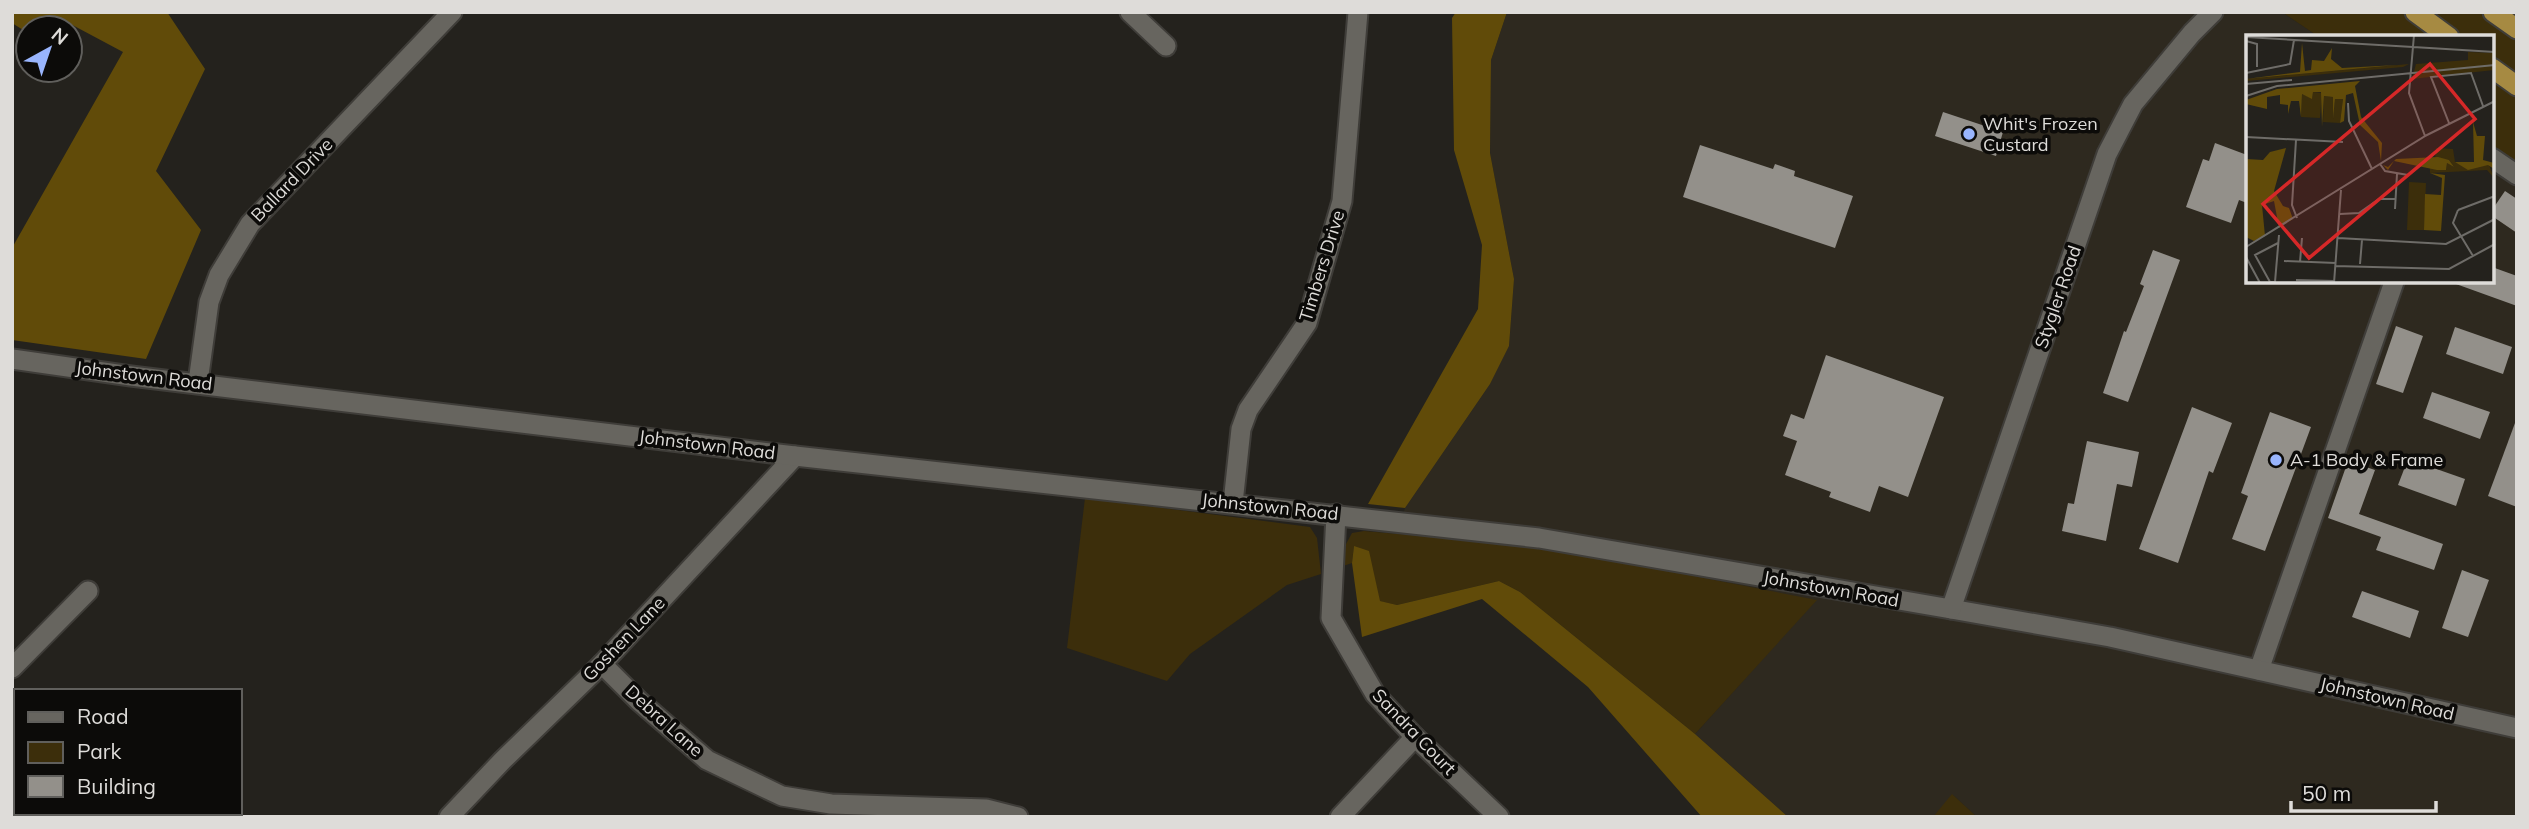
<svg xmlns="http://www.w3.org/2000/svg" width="2529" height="829" font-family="Mulish,sans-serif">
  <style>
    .built { fill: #2e291f }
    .green { fill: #3c2e0b }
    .forest { fill: #614b09 }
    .building { fill: #93908a }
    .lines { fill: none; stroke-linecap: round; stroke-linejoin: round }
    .minor-casing { stroke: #3f3d39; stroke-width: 23 }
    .tertiary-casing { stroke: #3f3d39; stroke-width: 23 }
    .secondary-casing { stroke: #3f3d39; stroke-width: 23 }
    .trunk-casing { stroke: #3f3d39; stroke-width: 23 }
    .minor { stroke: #67655f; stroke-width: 19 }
    .tertiary { stroke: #67655f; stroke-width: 19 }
    .secondary { stroke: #67655f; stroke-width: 19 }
    .trunk { stroke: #a68a42; stroke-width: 19 }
    .poi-dot { fill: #99b5fd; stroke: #0c0b09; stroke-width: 2.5 }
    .labels { text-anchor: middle; stroke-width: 7; stroke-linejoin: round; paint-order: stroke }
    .poi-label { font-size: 18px; fill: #dedcd9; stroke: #0c0b09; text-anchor: start }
    .street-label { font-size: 18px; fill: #dedcd9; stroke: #0c0b09 }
    .inset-road { fill: none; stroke: #6e6c68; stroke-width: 2 }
    .view { fill: #d62828; fill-opacity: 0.15; stroke: #d62828; stroke-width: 3.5 }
    .inset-edge { fill: none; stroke: #dedcd9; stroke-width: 3.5 }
  </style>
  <rect width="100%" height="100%" fill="#24221d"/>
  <path class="built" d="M 1507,12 L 2282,12 L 2319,37 L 2247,37 L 2247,282 L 2492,282 L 2492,151 L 2517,167 L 2517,817 L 1977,817 L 1953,795 L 1933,817 L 1788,817 L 1695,734 L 1816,600 L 1397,534 L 1405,508 L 1490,384 L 1509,346 L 1514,279 L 1490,153 L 1491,60 Z"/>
  <g class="green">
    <path d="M 2282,12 L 2517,12 L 2517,167 L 2492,151 L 2492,37 L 2319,37 Z"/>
    <path d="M 1085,498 L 1310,527 L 1317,538 L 1321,574 L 1287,585 L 1190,654 L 1167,681 L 1067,648 Z"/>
    <path d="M 1364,531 L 1501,543 L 1605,559 L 1817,600 L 1695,734 L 1520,592 L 1499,581 L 1397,605 L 1379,601 L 1354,546 L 1352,563 L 1340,567 L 1346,544 L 1352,533 Z"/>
    <path d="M 1952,794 L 1977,817 L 1933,817 Z"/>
  </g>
  <g class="forest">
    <path d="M 12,12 L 167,12 L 205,69 L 156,171 L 201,230 L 146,359 L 12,340 L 12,248 L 123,52 L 63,20 L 54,28 L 28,28 L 28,33 L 12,23 Z"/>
    <path d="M 1456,12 L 1507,12 L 1491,60 L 1490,153 L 1514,279 L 1509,346 L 1490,384 L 1405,508 L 1368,504 L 1478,309 L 1482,245 L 1454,150 L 1452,18 Z"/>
    <path d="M 1354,546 L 1369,551 L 1380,601 L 1397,605 L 1499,581 L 1520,592 L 1695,734 L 1788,817 L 1702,817 L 1588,687 L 1482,599 L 1362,637 L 1352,563 Z"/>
  </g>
  <g class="building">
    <path d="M 1943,112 L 2003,132 L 1996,156 L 1935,136 Z"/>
    <path d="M 2215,143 L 2247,155 L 2247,203 L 2239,200 L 2231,223 L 2186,207 L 2203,159 L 2209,161 Z"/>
    <path d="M 1700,145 L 1773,169 L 1775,164 L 1795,171 L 1794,176 L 1853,196 L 1835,248 L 1683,197 Z"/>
    <path d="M 2505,191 L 2517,199 L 2517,233 L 2492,216 L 2492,210 Z"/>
    <path d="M 2153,250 L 2180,260 L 2128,402 L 2103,393 L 2124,331 L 2126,332 L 2144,286 L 2140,284 Z"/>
    <path d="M 2492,267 L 2517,276 L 2517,306 L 2456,284 L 2456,282 L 2492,282 Z"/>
    <path d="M 2396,326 L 2423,336 L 2403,393 L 2376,384 Z"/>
    <path d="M 2455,327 L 2512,347 L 2503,374 L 2446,354 Z"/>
    <path d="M 1826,355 L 1944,397 L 1908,497 L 1879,486 L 1870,512 L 1829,497 L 1831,492 L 1785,475 L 1797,441 L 1783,436 L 1791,414 L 1804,419 Z"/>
    <path d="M 2432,392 L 2490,412 L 2480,439 L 2423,418 Z"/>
    <path d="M 2192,407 L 2232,423 L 2213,473 L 2209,471 L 2178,563 L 2139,549 Z"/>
    <path d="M 2270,412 L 2311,427 L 2265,551 L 2232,539 L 2248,496 L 2241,493 Z"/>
    <path d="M 2515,423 L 2517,423 L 2517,507 L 2488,496 Z"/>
    <path d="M 2087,441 L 2139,452 L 2132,487 L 2117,484 L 2106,541 L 2062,531 L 2068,503 L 2074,504 Z"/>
    <path d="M 2408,459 L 2465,479 L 2456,506 L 2398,485 Z"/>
    <path d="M 2348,461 L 2375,470 L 2359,514 L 2443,544 L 2434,570 L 2376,550 L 2381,537 L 2328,518 Z"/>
    <path d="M 2462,570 L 2489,580 L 2468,637 L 2442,628 Z"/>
    <path d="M 2362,591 L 2419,611 L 2410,638 L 2352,617 Z"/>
  </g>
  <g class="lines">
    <g class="minor-casing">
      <g id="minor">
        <path d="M 1130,12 L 1166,46"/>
        <path d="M 2492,158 L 2517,175"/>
        <path d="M 198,382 L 209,302 L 219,275 L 250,224 L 452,12"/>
        <path d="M 1233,503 L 1241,429 L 1248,410 L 1307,323 L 1342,201 L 1358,12"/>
        <path d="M 1336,514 L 1331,618 L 1375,694 L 1415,737 L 1499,817"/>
        <path d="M 602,664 L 639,701 L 707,760 L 782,796 L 831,804 L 986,809 L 1018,817"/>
        <path d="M 12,668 L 88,591"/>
        <path d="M 2259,670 L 2394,282"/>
        <path d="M 1340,817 L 1415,737"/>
      </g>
    </g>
    <g class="tertiary-casing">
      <g id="tertiary">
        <path d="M 1951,609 L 2110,637 L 2517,728"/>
        <path d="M 449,817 L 503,760 L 602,664 L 795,456"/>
      </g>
    </g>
    <g class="secondary-casing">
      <path id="secondary" d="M 12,359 L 131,376 L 795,456 L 1539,538 L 1951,609 L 2107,154 L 2133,104 L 2192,33 L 2213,12"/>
    </g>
    <g class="trunk-casing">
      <g id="trunk">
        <path d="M 2415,12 L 2449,37"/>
        <path d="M 2493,12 L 2517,29"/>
        <path d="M 2492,68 L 2517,86"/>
      </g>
    </g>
    <use href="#minor" class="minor"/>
    <use href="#tertiary" class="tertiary"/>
    <use href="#secondary" class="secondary"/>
    <use href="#trunk" class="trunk"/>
  </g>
  <g class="poi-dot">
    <circle cx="1969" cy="134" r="7"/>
    <circle cx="2276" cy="460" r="7"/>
  </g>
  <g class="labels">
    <g class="poi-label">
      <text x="1983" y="130">Whit's Frozen<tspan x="1983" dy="21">Custard</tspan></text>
      <text x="2290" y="466">A-1 Body &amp; Frame</text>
    </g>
    <g class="street-label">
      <text transform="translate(292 180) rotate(-46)" y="6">Ballard Drive</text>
      <text transform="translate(1322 266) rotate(-73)" y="6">Timbers Drive</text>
      <text transform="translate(2058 297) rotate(-71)" y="6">Stygler Road</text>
      <text transform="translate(144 376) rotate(7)" y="6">Johnstown Road</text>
      <text transform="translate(707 445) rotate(7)" y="6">Johnstown Road</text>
      <text transform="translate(1270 507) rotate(6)" y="6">Johnstown Road</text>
      <text transform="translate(1831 589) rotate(10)" y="6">Johnstown Road</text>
      <text transform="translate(624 639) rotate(-46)" y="6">Goshen Lane</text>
      <text transform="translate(2387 699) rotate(13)" y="6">Johnstown Road</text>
      <text transform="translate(664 721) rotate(42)" y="6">Debra Lane</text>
      <text transform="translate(1414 732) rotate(46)" y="6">Sandra Court</text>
    </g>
  </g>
  <g transform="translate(2246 35)">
    <rect width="248" height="248" fill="#24221d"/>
    <path d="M 222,17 L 248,18 L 248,35 L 166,44 L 170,29 L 222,25 ZM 163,29 L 157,32 L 0,46 L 0,44 ZM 67,57 L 76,58 L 74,83 L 55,82 L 56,59 L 66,63 ZM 78,61 L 87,62 L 87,84 L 89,64 L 97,64 L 94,88 L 77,87 ZM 190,113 L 207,114 L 209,127 L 243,130 L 248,143 L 241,135 L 184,138 L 184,131 L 200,135 L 201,128 L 208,132 L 203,125 L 189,124 ZM 163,147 L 180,148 L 178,195 L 161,195 Z" fill="#3c2e0b"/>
    <path d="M 56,8 L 59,36 L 65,35 L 66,25 L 78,26 L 86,13 L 85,24 L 96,33 L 151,30 L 0,44 L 54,37 ZM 114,46 L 109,51 L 115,82 L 136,108 L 135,126 L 132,107 L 114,90 L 107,58 L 100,60 L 98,86 L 94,88 L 97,64 L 89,64 L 87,84 L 87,62 L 78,61 L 76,92 L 75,57 L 67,57 L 66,64 L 56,59 L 55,82 L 53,66 L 45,66 L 42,79 L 42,70 L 34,69 L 34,60 L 21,62 L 21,74 L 0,69 L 0,65 L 31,54 ZM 227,87 L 231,101 L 239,101 L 237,125 L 248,128 L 248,134 L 242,130 L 222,135 L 209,127 L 228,127 ZM 40,113 L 28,156 L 37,171 L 43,173 L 47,184 L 33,193 L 28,166 L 16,170 L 19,201 L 8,206 L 0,202 L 0,124 L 17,125 L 24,117 ZM 192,122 L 203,125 L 208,132 L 201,128 L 200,135 L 191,135 L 148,126 L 142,135 L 137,130 L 142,132 L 150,124 ZM 184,138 L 199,140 L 195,196 L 178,195 L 179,159 L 195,160 L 196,143 Z" fill="#614b09"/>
    <path class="inset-road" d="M 0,2 L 167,12M 0,6 L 11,9 L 11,32M 167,12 L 249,17M 0,38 L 44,29 L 48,5M 0,49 L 46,45M 0,61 L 31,51 L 249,30M 102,68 L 103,86 L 126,134M 203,88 L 185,42 L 225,38 L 237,71M 179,101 L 249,66M 0,102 L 97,107M 50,105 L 46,170 L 51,183M 134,129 L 139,136 L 162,140M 149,174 L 151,139M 212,175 L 207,188 L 227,221M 212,175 L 249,161M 94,179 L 113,178 L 133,164 L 150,164M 92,203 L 200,209 L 249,184M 32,208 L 9,220 L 24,247 L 29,247 L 33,200M 0,212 L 179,101 L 163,58 L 168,0M 0,222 L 14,248M 38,226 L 90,228M 54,227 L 56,203M 114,229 L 116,205M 89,231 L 203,234 L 249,209M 50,245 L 88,246M 88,248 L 95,155"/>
    <path class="view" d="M 184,29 L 229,84 L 63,223 L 17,169 Z"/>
    <rect width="248" height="248" class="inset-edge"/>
  </g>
  <rect width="2529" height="829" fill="none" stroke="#dedcd9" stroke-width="28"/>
  <rect x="14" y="689" width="228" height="126" fill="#0c0b09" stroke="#605f5c" stroke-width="2"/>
  <rect x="28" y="712" width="35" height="10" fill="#67655f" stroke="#605f5c" stroke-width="2"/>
  <text x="77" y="724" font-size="21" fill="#dedcd9">Road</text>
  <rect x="28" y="742" width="35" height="21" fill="#3c2e0b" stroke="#605f5c" stroke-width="2"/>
  <text x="77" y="759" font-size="21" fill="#dedcd9">Park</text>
  <rect x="28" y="776" width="35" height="21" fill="#93908a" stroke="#605f5c" stroke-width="2"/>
  <text x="77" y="794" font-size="21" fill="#dedcd9">Building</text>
  <g transform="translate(49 49) rotate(40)"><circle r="33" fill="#0c0b09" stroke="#605f5c" stroke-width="2"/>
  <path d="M0-5L12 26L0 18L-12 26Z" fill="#99b5fd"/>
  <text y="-10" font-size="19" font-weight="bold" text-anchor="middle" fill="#dedcd9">N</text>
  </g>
  <path d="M2291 801v10h145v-10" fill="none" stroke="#dedcd9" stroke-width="3.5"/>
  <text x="2302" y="801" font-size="21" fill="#dedcd9" stroke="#0c0b09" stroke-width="5" paint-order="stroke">50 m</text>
</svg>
